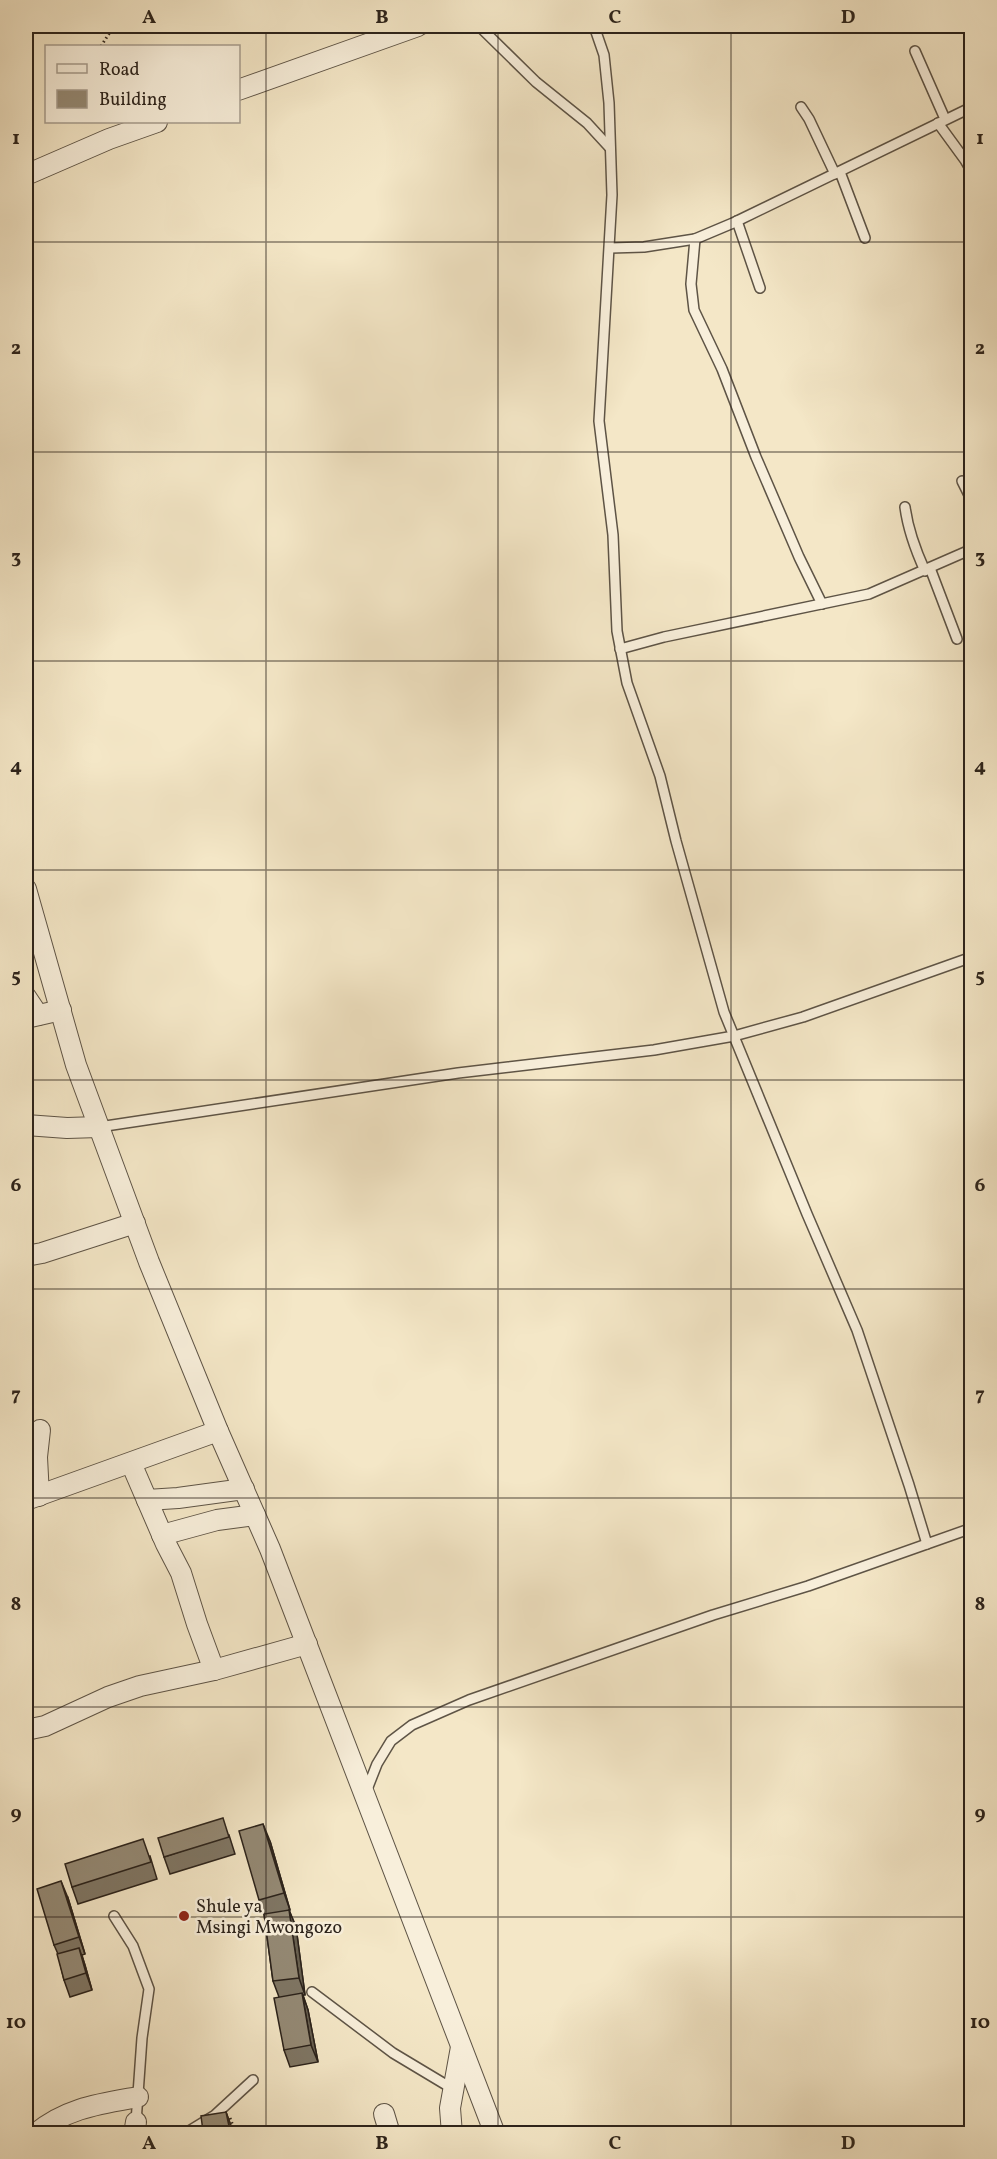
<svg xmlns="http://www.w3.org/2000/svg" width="997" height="2159" font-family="Vollkorn,serif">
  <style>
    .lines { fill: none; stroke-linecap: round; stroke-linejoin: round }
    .lane-casing { stroke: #5e5446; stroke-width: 12 }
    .street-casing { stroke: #5e5446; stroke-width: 22 }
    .path { stroke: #2c231b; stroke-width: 3; stroke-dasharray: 1.5 3; stroke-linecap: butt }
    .lane { stroke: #f8efdb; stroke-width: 9 }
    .street { stroke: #f8efdb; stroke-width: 20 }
    .wall { fill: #7f7664; stroke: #2c231b; stroke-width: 1.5 }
    .shaded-wall { fill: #686051; stroke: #2c231b; stroke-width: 1.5 }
    .building { fill: #948974; stroke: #2c231b; stroke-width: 1.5 }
    .grid { fill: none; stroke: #2c231b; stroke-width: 1.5; stroke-opacity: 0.55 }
    .poi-dot { fill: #8f2418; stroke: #f8efdb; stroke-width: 2 }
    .labels { text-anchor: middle; stroke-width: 5; stroke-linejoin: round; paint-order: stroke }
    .poi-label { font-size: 18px; fill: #2c231b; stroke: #f8efdb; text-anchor: start }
    .neatline { fill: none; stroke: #2c231b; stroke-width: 2 }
    .grid-label { font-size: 20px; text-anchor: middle; font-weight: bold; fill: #2c231b }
  </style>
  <rect width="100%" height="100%" fill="#f4e7c7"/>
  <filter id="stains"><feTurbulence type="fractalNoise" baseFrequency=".00333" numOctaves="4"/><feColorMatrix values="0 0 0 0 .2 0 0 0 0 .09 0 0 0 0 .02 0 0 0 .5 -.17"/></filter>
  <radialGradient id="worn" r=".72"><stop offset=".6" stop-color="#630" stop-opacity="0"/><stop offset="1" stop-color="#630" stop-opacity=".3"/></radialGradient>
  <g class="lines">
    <g class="lane-casing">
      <g id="lane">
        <path d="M 479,26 L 536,82 L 587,123 L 610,148"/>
        <path d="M 594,26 L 604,55 L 609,103 L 612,195 L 599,421 L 613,535 L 617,631 L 627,683 L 660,776 L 676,841 L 724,1012 L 807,1214 L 857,1330 L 909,1485 L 927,1544"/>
        <path d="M 915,51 L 945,119"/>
        <path d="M 801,107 L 809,119 L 835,174"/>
        <path d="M 938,123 L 965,160 L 972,172"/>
        <path d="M 840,172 L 865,238"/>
        <path d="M 737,221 L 760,288"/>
        <path d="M 695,239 L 691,284 L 694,310 L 722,369 L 756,457 L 799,557 L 822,604"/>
        <path d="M 610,248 L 644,247 L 695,239 L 733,223 L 972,107"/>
        <path d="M 962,481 L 972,501"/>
        <path d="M 905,507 C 908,530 915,549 925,571"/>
        <path d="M 930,568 L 957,639"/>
        <path d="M 620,649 L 664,637 L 869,594 L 972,549"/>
        <path d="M 99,1127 L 458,1073 L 654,1050 L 734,1036 L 803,1017 L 972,957"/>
        <path d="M 366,1792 L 377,1764 L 391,1741 L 412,1725 L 469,1700 L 713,1615 L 808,1586 L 972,1528"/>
        <path d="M 114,1916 L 133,1946 L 149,1989 L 142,2038 L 136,2122"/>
        <path d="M 312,1992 L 393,2053 L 453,2089"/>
        <path d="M 184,2134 L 215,2115 L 253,2080"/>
      </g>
    </g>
    <g class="street-casing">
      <g id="street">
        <path d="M 238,90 L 418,26"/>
        <path d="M 26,175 L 109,139 L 157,122"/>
        <path d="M 26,889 L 76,1065 L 149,1262 L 218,1431 L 270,1549 L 495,2134"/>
        <path d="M 26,997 L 38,1015"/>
        <path d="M 26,1018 L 61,1010"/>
        <path d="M 26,1125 L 67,1128 L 99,1127"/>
        <path d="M 26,1256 L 42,1253 L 135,1223"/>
        <path d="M 131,1463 L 166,1544 L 181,1573 L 197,1624 L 214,1670"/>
        <path d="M 39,1496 L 37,1457 L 40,1430"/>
        <path d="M 26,1500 L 218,1431"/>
        <path d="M 147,1500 L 178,1498 L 244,1489"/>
        <path d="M 162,1535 L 217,1520 L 255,1515"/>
        <path d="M 26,1730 L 45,1726 L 108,1697 L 140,1686 L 214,1670 L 307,1644"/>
        <path d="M 384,2114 L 390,2134"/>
        <path d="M 35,2134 C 66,2108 99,2104 138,2097"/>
        <path d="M 134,2134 L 136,2122"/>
        <path d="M 452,2134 L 450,2108 L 461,2047"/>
      </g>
    </g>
    <g class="path">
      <path d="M 101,46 L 114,26"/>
      <path d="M 230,2118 L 236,2134"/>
    </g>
    <use href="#lane" class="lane"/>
    <use href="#street" class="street"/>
  </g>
  <g class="wall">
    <path d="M 229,1835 L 235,1854 L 170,1874 L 164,1857 Z"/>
    <path d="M 270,1841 L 290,1910 L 289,1910 L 296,1927 L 305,1995 L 303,1995 L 308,2010 L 318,2062 L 290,2067 L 284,2050 L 279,1997 L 273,1981 L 264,1914 L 259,1900 Z"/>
    <path d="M 150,1856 L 157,1879 L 78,1904 L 72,1887 Z"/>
    <path d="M 68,1898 L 85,1954 L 82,1955 L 92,1990 L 70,1997 L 64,1980 L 58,1954 L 54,1945 Z"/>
    <path d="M 226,2112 L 233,2133 L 204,2133 L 203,2131 Z"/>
  </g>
  <g class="shaded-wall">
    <path d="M 263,1824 L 270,1841 L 290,1910 L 284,1893 Z"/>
    <path d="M 61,1881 L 68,1898 L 85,1954 L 79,1937 Z"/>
    <path d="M 289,1910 L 296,1927 L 305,1995 L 299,1978 Z"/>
    <path d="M 79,1948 L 85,1965 L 92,1990 L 86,1973 Z"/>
    <path d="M 302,1993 L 308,2010 L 318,2062 L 311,2045 Z"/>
    <path d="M 226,2112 L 232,2128 L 233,2133 L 232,2133 L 229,2126 Z"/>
  </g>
  <g class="building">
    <path d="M 223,1818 L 229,1837 L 164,1857 L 158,1838 Z"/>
    <path d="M 263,1824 L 284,1893 L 259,1900 L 239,1831 Z"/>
    <path d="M 143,1839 L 151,1862 L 72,1887 L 65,1864 Z"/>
    <path d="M 61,1881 L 79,1937 L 54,1945 L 37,1889 Z"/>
    <path d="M 289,1910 L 299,1978 L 273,1981 L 264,1914 Z"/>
    <path d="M 79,1948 L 86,1973 L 64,1980 L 57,1954 Z"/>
    <path d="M 302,1993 L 311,2045 L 284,2050 L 274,1998 Z"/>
    <path d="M 226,2112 L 229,2126 L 203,2131 L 201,2116 Z"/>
  </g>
  <path class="grid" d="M 266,26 L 266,2134M 498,26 L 498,2134M 731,26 L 731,2134M 26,242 L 972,242M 26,452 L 972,452M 26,661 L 972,661M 26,870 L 972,870M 26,1080 L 972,1080M 26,1289 L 972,1289M 26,1498 L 972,1498M 26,1707 L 972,1707M 26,1917 L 972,1917"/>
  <circle class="poi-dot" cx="184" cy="1916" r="6"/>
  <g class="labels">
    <g class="poi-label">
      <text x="196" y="1912">Shule ya<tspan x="196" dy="21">Msingi Mwongozo</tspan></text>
    </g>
  </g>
  <rect width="997" height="2159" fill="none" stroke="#f4e7c7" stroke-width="66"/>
  <rect x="45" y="45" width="195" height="78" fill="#f8efdb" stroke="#a69d8e" stroke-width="1.5"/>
  <rect x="57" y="64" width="30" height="9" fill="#f8efdb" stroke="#a69d8e" stroke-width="1.5"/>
  <text x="99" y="75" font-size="18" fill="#2c231b">Road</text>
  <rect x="57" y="90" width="30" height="18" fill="#948974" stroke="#a69d8e" stroke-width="1.5"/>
  <text x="99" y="105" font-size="18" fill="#2c231b">Building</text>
  <rect x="33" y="33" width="931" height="2093" class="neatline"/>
  <g class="grid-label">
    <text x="149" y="23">A</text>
    <text x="382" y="23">B</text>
    <text x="615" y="23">C</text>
    <text x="848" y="23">D</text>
    <text x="16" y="144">1</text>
    <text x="980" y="144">1</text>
    <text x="16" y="354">2</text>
    <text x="980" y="354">2</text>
    <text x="16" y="563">3</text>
    <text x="980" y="563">3</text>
    <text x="16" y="772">4</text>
    <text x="980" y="772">4</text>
    <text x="16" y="982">5</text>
    <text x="980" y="982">5</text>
    <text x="16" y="1191">6</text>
    <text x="980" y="1191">6</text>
    <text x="16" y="1400">7</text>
    <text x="980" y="1400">7</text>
    <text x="16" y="1610">8</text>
    <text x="980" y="1610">8</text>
    <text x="16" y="1819">9</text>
    <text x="980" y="1819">9</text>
    <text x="16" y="2028">10</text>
    <text x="980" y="2028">10</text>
    <text x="149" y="2149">A</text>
    <text x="382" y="2149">B</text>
    <text x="615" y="2149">C</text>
    <text x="848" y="2149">D</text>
  </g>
  <rect width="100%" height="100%" filter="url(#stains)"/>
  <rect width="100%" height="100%" fill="url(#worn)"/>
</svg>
